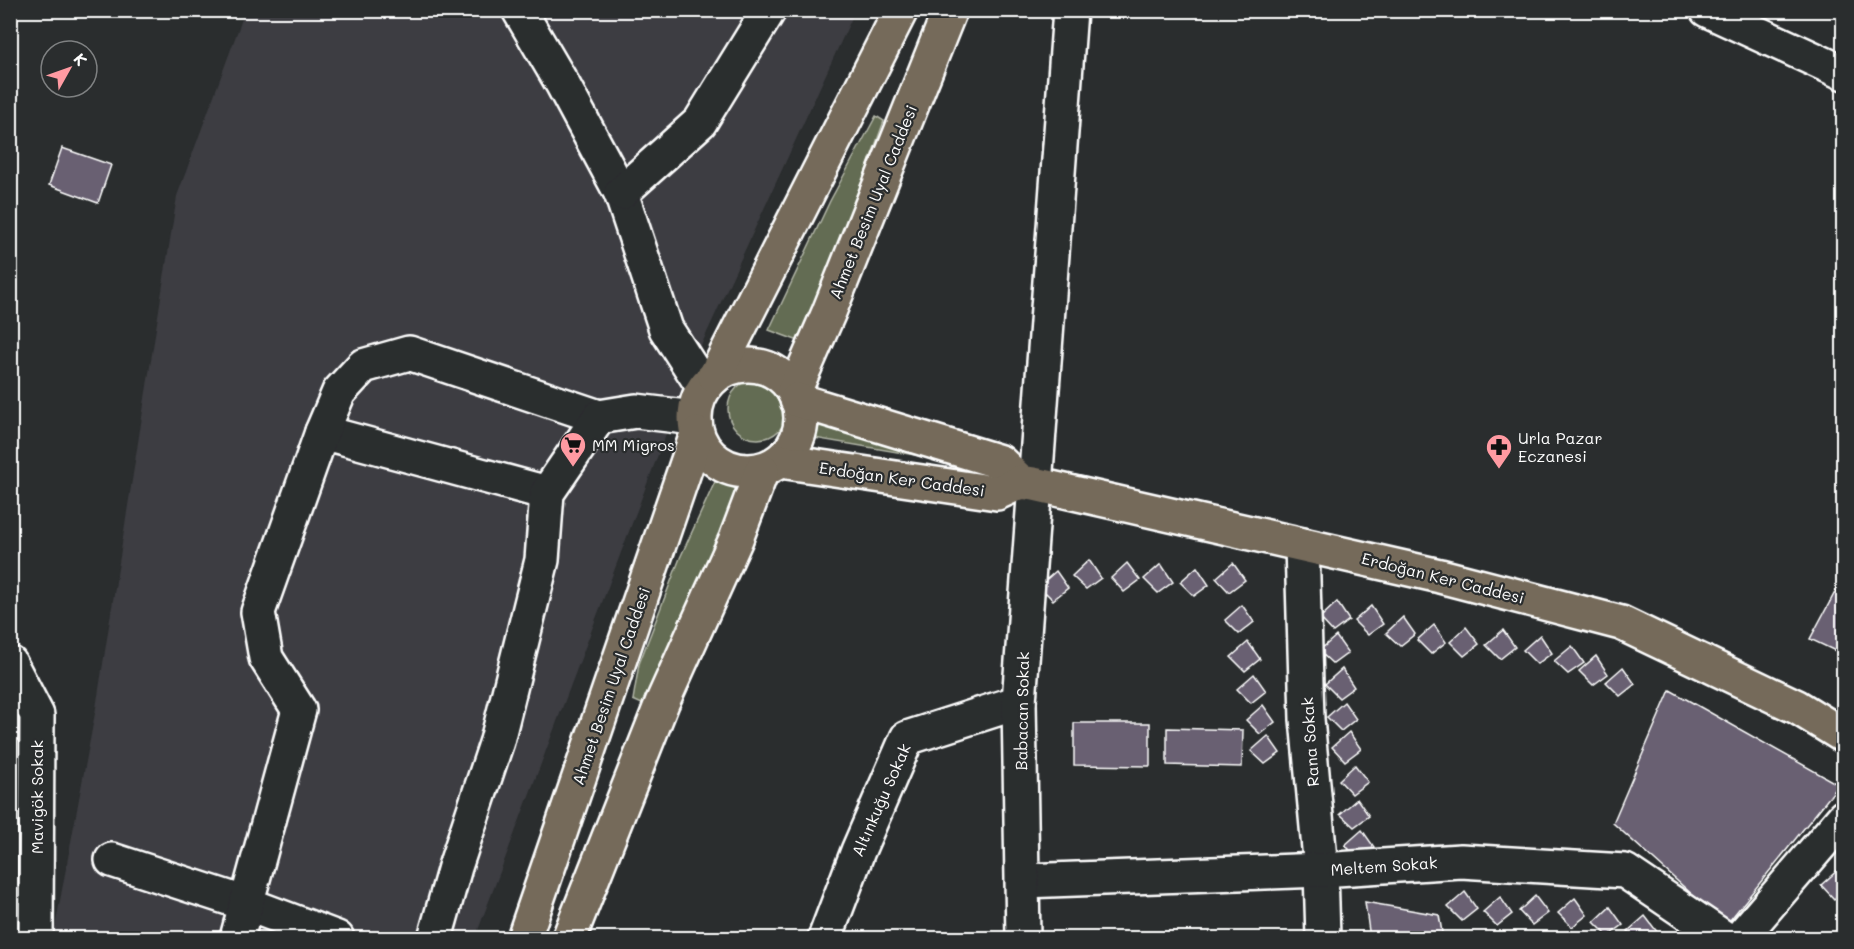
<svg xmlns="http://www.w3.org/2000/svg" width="1854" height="949" font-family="Mali,sans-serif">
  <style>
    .built { fill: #3d3d42 }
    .green { fill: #646c52; stroke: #b2b6a8; stroke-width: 1.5 }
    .building { fill: #696172; stroke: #fff; stroke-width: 1.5 }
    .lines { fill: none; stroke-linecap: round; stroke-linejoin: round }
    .minor-casing { stroke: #fff; stroke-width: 38 }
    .major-casing { stroke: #fff; stroke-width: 38 }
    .minor { stroke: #2a2d2e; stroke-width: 33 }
    .major { stroke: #746a5a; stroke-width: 33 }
    .labels { text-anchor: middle; stroke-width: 4.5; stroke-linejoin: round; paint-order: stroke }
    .street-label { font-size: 16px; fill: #fff; stroke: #2a2d2e }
    .poi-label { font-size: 16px; fill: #fff; stroke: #2a2d2e; text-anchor: start }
  </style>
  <rect width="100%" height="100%" fill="#2a2d2e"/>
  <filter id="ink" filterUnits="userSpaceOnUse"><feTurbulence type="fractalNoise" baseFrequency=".0167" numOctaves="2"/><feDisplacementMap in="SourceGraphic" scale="12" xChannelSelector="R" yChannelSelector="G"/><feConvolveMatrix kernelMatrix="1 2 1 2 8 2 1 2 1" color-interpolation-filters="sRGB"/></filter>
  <g filter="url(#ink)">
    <path class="built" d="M 245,11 L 855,11 L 692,365 L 475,938 L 53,938 L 96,708 L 177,196 Z"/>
    <g class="green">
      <path d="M 876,116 L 884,121 L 804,343 L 769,330 L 830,201 Z"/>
      <circle cx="758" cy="409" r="30"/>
      <path d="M 829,405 L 1004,470 L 814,438 Z"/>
      <path d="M 719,473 L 749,484 L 654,683 L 642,704 L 633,700 L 639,664 L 680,558 Z"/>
    </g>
    <g class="building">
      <path d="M 62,148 L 111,165 L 98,203 L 49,185 Z"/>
      <path d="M 1089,560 L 1101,578 L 1086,589 L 1072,576 Z"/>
      <path d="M 1127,563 L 1140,580 L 1124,592 L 1111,578 Z"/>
      <path d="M 1233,563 L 1245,580 L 1229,592 L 1216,578 Z"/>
      <path d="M 1161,564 L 1173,582 L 1158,593 L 1144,579 Z"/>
      <path d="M 1197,567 L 1209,585 L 1194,596 L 1180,582 Z"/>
      <path d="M 1056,571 L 1068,588 L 1053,600 L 1039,586 Z"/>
      <path d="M 1840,583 L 1844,585 L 1844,655 L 1810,639 Z"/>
      <path d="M 1337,602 L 1349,620 L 1333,632 L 1320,618 Z"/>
      <path d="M 1242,605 L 1254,622 L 1239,634 L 1225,620 Z"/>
      <path d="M 1371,606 L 1383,624 L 1368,635 L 1354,621 Z"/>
      <path d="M 1403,617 L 1415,634 L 1400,646 L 1386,633 Z"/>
      <path d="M 1434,625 L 1446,642 L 1431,654 L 1417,640 Z"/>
      <path d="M 1466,627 L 1479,644 L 1464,656 L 1450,642 Z"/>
      <path d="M 1503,630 L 1515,647 L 1500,659 L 1486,645 Z"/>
      <path d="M 1540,635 L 1552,653 L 1537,664 L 1523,650 Z"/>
      <path d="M 1336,636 L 1348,653 L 1333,664 L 1319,651 Z"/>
      <path d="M 1248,642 L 1260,659 L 1245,671 L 1231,657 Z"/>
      <path d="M 1572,646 L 1584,663 L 1568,674 L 1554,661 Z"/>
      <path d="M 1596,656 L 1608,674 L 1593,685 L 1579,671 Z"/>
      <path d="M 1623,667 L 1635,684 L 1620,696 L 1606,682 Z"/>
      <path d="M 1342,669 L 1354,687 L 1339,698 L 1325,684 Z"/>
      <path d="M 1254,674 L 1266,691 L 1251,703 L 1237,689 Z"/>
      <path d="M 1670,690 L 1839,785 L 1726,925 L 1613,823 Z"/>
      <path d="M 1344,702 L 1356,719 L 1341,731 L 1327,717 Z"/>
      <path d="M 1263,705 L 1275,722 L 1260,734 L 1246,720 Z"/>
      <path d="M 1074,723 L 1150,723 L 1150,766 L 1074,765 Z"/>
      <path d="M 1167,728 L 1243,730 L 1242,767 L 1167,765 Z"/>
      <path d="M 1349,732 L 1361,749 L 1345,761 L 1332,747 Z"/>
      <path d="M 1268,736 L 1280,753 L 1265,764 L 1251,751 Z"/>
      <path d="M 1355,765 L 1368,782 L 1352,794 L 1339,780 Z"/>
      <path d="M 1357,799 L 1369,816 L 1354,827 L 1340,814 Z"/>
      <path d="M 1362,830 L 1374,847 L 1359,859 L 1345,845 Z"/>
      <path d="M 1838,870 L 1844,879 L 1844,891 L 1834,899 L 1821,885 Z"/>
      <path d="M 1465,892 L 1477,909 L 1462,921 L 1448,907 Z"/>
      <path d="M 1535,896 L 1548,913 L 1532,925 L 1519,911 Z"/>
      <path d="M 1500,897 L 1512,914 L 1497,926 L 1483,912 Z"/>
      <path d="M 1575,898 L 1587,915 L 1572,927 L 1558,913 Z"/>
      <path d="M 1365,902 L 1439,915 L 1443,938 L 1370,938 Z"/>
      <path d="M 1610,907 L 1623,925 L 1608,936 L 1594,922 Z"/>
      <path d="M 1645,916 L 1658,933 L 1650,938 L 1636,938 L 1628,931 Z"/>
    </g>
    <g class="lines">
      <g class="minor-casing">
        <g id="minor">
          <path d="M 519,10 L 563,85 L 621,193 L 666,329 L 704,388"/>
          <path d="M 1707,10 L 1844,73"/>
          <path d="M 621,193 L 700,122 L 769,10"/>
          <path d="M 322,432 L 547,493"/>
          <path d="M 1302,545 L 1307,719 L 1321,870 L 1323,938"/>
          <path d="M 10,663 L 37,715 L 36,938"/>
          <path d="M 112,860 L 247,904 L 337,938"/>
          <path d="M 1023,881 L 1321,870 L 1461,861 L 1625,871 L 1724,938"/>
          <path d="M 237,938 L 299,710 L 266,658 L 258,612 L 322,432 L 339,392 L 363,366 L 409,353 L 599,417"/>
          <path d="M 435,938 L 455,867 L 497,741 L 542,560 L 547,493 L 599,417 L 636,411 L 694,418"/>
          <path d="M 825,938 L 858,851 L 907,738 L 1019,702"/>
          <path d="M 1023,938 L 1019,702 L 1070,10"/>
          <path d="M 1740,938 L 1844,817"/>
        </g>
      </g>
      <g class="major-casing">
        <g id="major">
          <circle cx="748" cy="418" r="53"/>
          <path d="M 715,376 L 901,10"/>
          <path d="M 794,392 L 829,312 L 950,10"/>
          <path d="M 797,400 L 1000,462 L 1021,482"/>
          <path d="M 780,461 L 997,493 L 1021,482 L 1034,484 L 1440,576 L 1621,623 L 1797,707 L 1844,736"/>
          <path d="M 524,938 L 697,434"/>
          <path d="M 569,938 L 662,703 L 736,539 L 762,470"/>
        </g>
      </g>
      <use href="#minor" class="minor"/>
      <use href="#major" class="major"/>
    </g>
  </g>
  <defs>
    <g id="supermarket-pin" transform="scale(1.35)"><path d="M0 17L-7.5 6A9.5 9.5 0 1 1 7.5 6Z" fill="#ff9aa2" stroke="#2a2d2e"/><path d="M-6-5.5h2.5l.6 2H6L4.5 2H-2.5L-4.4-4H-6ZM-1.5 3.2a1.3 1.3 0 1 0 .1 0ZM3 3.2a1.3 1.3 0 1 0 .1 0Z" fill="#111"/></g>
    <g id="pharmacy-pin" transform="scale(1.35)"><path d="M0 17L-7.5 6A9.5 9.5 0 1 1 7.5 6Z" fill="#ff9aa2" stroke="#2a2d2e"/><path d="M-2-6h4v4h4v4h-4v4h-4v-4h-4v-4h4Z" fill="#111"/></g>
  </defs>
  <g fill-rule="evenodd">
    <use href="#supermarket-pin" x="573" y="445"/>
    <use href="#pharmacy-pin" x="1499" y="447"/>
  </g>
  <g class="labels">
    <g class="street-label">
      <text transform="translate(873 202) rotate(-68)" y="6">Ahmet Besim Uyal Caddesi</text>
      <text transform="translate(902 479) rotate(8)" y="6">Erdoğan Ker Caddesi</text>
      <text transform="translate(1443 578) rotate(14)" y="6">Erdoğan Ker Caddesi</text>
      <text transform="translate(611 686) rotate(-71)" y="6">Ahmet Besim Uyal Caddesi</text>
      <text transform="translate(1022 711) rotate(-89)" y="6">Babacan Sokak</text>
      <text transform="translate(1310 742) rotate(-94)" y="6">Rana Sokak</text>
      <text transform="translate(37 797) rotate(-90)" y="6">Mavigök Sokak</text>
      <text transform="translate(881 800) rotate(-66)" y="6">Altınkuğu Sokak</text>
      <text transform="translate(1384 866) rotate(-4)" y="6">Meltem Sokak</text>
    </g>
    <g class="poi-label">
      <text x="1518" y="444">Urla Pazar<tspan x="1518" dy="18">Eczanesi</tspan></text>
      <text x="592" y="451">MM Migros</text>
    </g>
  </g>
  <rect width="1854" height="949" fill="none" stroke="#2a2d2e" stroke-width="36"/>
  <rect x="18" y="18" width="1818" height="913" fill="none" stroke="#fff" stroke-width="2" filter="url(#ink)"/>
  <g transform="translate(69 69) rotate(50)"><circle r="28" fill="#2a2d2e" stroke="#7f8182" stroke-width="1.5"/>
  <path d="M0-4.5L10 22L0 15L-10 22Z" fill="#ff9aa2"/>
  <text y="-9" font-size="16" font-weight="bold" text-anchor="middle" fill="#ffffff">K</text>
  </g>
</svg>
